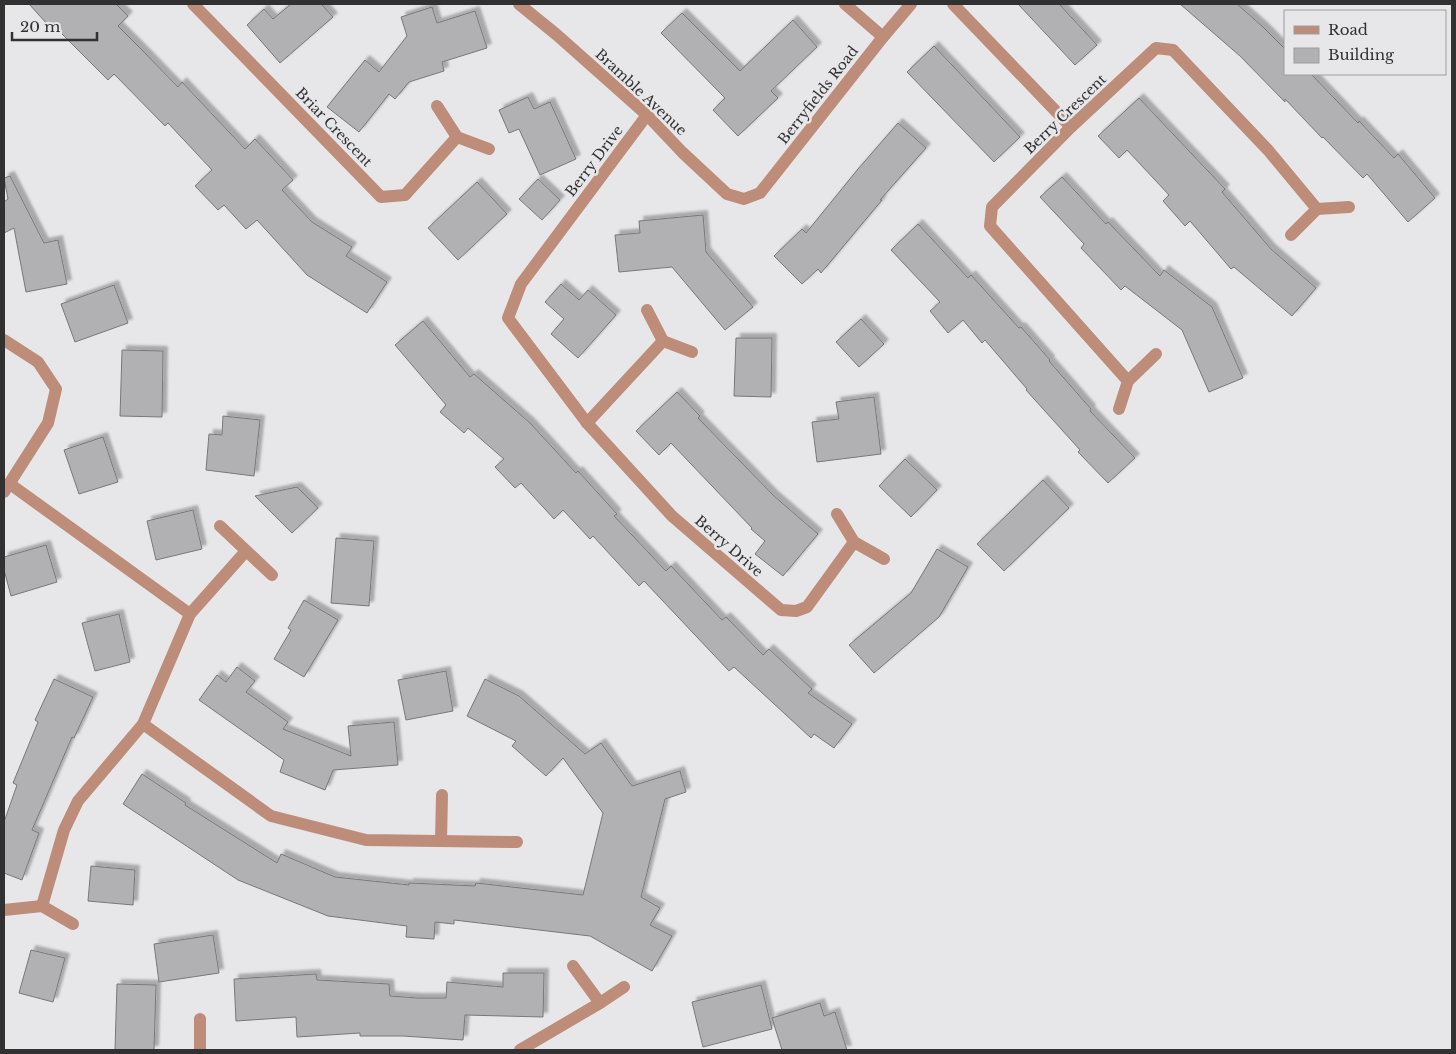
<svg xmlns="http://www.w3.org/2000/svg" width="1456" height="1054" font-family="'Libre Baskerville',serif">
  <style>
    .building { fill: #b1b1b4; stroke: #78787a; filter: url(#shadow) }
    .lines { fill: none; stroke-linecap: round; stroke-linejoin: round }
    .street { stroke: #bd8d79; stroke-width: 12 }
    .labels { text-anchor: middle; stroke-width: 5; stroke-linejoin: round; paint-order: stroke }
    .street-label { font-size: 14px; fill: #313132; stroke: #e7e7ea }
  </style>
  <defs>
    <filter id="shadow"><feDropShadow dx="4.5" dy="-4.5" stdDeviation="1" flood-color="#0004"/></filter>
  </defs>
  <rect width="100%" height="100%" fill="#e7e7ea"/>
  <g class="building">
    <path d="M 29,4 L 116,4 L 128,16 L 118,26 L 140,48 L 178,87 L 182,82 L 245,149 L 255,139 L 293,180 L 282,190 L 312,222 L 352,247 L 346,256 L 387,282 L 367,313 L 307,275 L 257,220 L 246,229 L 224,205 L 218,210 L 195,186 L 212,170 L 168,123 L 165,126 L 114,74 L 108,80 L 59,31 L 56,34 Z"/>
    <path d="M 291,4 L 321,4 L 333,17 L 280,63 L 247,25 L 264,9 L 273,19 Z"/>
    <path d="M 1018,4 L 1059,4 L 1097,45 L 1075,65 Z"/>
    <path d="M 1180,4 L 1237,4 L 1263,27 L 1285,49 L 1285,74 L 1311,74 L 1358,123 L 1359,121 L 1394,158 L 1398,154 L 1435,198 L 1408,222 L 1367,174 L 1363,178 L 1323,137 L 1322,138 L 1285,99 L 1285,102 L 1240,56 Z"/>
    <path d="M 432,7 L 437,23 L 475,11 L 487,48 L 442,62 L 444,71 L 409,82 L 395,99 L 389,94 L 359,132 L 327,107 L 365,60 L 379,72 L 407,36 L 401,17 Z"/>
    <path d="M 682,13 L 740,71 L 793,20 L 817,47 L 771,91 L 778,98 L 738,136 L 713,110 L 725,98 L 661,33 Z"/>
    <path d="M 934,46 L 1020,137 L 994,162 L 907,72 Z"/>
    <path d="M 528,97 L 534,109 L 550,102 L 576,159 L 540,175 L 519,129 L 509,133 L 499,110 Z"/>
    <path d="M 1139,98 L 1225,189 L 1222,192 L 1271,249 L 1316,288 L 1292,316 L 1234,267 L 1231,269 L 1190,221 L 1185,226 L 1163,201 L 1169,195 L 1127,150 L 1119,158 L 1098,136 Z"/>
    <path d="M 898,123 L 926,148 L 880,200 L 882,200 L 821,273 L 818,269 L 802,284 L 774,256 L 802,229 L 806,233 L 858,169 Z"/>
    <path d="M 10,176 L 44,243 L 58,240 L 67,284 L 26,292 L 14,228 L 4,233 L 4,202 L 8,199 L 4,178 Z"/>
    <path d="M 1062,177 L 1106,224 L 1108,222 L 1160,276 L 1164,270 L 1212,307 L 1243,378 L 1209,392 L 1182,330 L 1125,286 L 1121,290 L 1081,248 L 1084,244 L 1040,197 Z"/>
    <path d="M 538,179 L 560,200 L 542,220 L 519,199 Z"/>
    <path d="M 477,182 L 507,214 L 458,260 L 428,228 Z"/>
    <path d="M 703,215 L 706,252 L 753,307 L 725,330 L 672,267 L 619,272 L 615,235 L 640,233 L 639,221 Z"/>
    <path d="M 918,224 L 968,278 L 971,275 L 1019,328 L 1021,327 L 1050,360 L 1049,361 L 1091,409 L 1090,411 L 1135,458 L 1108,483 L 1078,452 L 1080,450 L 1026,390 L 1027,389 L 985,340 L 982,343 L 963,320 L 948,333 L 930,311 L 940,302 L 891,250 Z"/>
    <path d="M 561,284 L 579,300 L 588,290 L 616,315 L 578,358 L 551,334 L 564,319 L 545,302 Z"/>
    <path d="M 114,285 L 128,323 L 75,342 L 61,304 Z"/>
    <path d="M 861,319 L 884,344 L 859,367 L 836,342 Z"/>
    <path d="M 423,321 L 470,377 L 474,374 L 530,423 L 576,473 L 578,471 L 617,514 L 614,516 L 666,571 L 671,566 L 722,620 L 726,617 L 763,655 L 769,649 L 812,689 L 808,693 L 852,724 L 834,748 L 814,734 L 811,738 L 734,667 L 729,671 L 644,581 L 639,586 L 593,536 L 590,539 L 563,510 L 554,519 L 521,483 L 515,488 L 495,467 L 504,459 L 468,428 L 464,433 L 440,412 L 446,405 L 395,345 Z"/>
    <path d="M 736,338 L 772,338 L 771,397 L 734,396 Z"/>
    <path d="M 122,350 L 163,351 L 162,417 L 120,416 Z"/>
    <path d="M 677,392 L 700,416 L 698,418 L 774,496 L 818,534 L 783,576 L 755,554 L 765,541 L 751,529 L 752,528 L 671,443 L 659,455 L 636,431 Z"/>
    <path d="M 874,397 L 881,454 L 817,462 L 812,422 L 839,419 L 836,402 Z"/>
    <path d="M 223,416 L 260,420 L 254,476 L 206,470 L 209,434 L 222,435 Z"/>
    <path d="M 103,437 L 118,482 L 79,494 L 64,450 Z"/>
    <path d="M 905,459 L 937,490 L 911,517 L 879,486 Z"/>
    <path d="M 1043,480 L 1069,508 L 1004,571 L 977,544 Z"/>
    <path d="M 297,487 L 318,508 L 292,533 L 255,496 Z"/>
    <path d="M 193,510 L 202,549 L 156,560 L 147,521 Z"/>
    <path d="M 336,538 L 374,541 L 369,606 L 331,603 Z"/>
    <path d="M 46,545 L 57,582 L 11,596 L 4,570 L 4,557 Z"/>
    <path d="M 937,549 L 968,567 L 939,617 L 874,673 L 849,645 L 911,593 Z"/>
    <path d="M 304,600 L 338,620 L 304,677 L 274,659 L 291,630 L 288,628 Z"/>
    <path d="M 119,614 L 130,662 L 95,671 L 82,623 Z"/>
    <path d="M 237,667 L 255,681 L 246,692 L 288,722 L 283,729 L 351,756 L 348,726 L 394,722 L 398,765 L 333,770 L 325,790 L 280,772 L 284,760 L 199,700 L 217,675 L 226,682 Z"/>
    <path d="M 446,671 L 453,711 L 406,720 L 398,680 Z"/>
    <path d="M 54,679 L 93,697 L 74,738 L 72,737 L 32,830 L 39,833 L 22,880 L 4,873 L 4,822 L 17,785 L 13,783 L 38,722 L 35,720 Z"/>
    <path d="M 485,679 L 519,696 L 585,754 L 601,743 L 632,786 L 680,771 L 686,792 L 665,799 L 641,897 L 660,908 L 650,925 L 672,936 L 652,971 L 590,936 L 454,920 L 454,924 L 435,922 L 434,939 L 406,937 L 407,926 L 328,916 L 238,880 L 123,804 L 142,774 L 186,803 L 185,805 L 277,863 L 281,854 L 335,877 L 409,885 L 409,883 L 475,886 L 476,883 L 583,895 L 603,813 L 563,758 L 546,776 L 512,746 L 516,741 L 467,716 Z"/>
    <path d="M 91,866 L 135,870 L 133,905 L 88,901 Z"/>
    <path d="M 213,935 L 219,973 L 159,982 L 154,944 Z"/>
    <path d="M 31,950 L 65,958 L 53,1002 L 19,993 Z"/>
    <path d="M 503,973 L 544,973 L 543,1017 L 465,1015 L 463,1040 L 403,1036 L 360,1036 L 360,1033 L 297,1037 L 296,1017 L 236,1021 L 234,979 L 316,974 L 317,980 L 389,984 L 390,996 L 417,998 L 446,998 L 447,982 L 503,987 Z"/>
    <path d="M 117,984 L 156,985 L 154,1050 L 115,1050 Z"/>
    <path d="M 761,985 L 772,1029 L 703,1047 L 692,1002 Z"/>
    <path d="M 820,1003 L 824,1016 L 835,1012 L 847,1050 L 782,1050 L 772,1018 Z"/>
  </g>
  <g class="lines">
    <g class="street">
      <path d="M 193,4 L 381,197 L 405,195 L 457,137"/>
      <path d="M 519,4 L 557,35 L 647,115 L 682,152 L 727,194 L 744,199 L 760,193 L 883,37 L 911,4"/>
      <path d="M 845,4 L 883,37"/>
      <path d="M 953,4 L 1071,127"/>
      <path d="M 437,106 L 457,137 L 489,149"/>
      <path d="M 647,115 L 521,284 L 508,318 L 587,423 L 672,516 L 781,610 L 796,611 L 807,607 L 854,542"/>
      <path d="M 1291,235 L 1317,209 L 1349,207"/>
      <path d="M 647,310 L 663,341 L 692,352"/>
      <path d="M 4,340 L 38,362 L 56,389 L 48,423 L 4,492"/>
      <path d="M 1128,381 L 990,226 L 992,207 L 1071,127 L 1156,48 L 1173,50 L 1268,150 L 1317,209"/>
      <path d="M 1119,409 L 1128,381 L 1156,354"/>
      <path d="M 587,423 L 663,341"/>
      <path d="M 10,484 L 190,614"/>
      <path d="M 837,514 L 854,542 L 884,559"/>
      <path d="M 220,526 L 272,575"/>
      <path d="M 143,724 L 271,816 L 366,840 L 517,842"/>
      <path d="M 441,841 L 442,795"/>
      <path d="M 42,906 L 64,830 L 78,801 L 143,724 L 190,614 L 246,551"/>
      <path d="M 4,910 L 42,906 L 73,924"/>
      <path d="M 573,966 L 600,1003"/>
      <path d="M 200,1050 L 200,1019"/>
      <path d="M 520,1050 L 600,1003 L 624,987"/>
    </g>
  </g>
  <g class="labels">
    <g class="street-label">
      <text transform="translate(641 92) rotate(43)" y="5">Bramble Avenue</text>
      <text transform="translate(818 95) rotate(-52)" y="5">Berryfields Road</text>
      <text transform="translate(1065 114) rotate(-44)" y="5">Berry Crescent</text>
      <text transform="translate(334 127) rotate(46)" y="5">Briar Crescent</text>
      <text transform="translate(594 161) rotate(-53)" y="5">Berry Drive</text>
      <text transform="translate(729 546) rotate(41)" y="5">Berry Drive</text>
    </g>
  </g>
  <rect width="1456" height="1054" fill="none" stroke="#313132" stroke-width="10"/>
  <rect x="1284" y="10" width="162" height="65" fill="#e7e7ea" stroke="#9e9ea0"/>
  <rect x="1294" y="26" width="25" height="8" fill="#bd8d79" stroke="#9e9ea0"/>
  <text x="1328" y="35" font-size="15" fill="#313132">Road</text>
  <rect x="1294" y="48" width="25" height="15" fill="#b1b1b4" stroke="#9e9ea0"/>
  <text x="1328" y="60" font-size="15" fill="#313132">Building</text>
  <path d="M12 32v8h85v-8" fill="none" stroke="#313132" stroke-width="2.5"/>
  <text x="20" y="32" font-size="15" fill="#313132" stroke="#e7e7ea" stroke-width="4" paint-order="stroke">20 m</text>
</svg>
